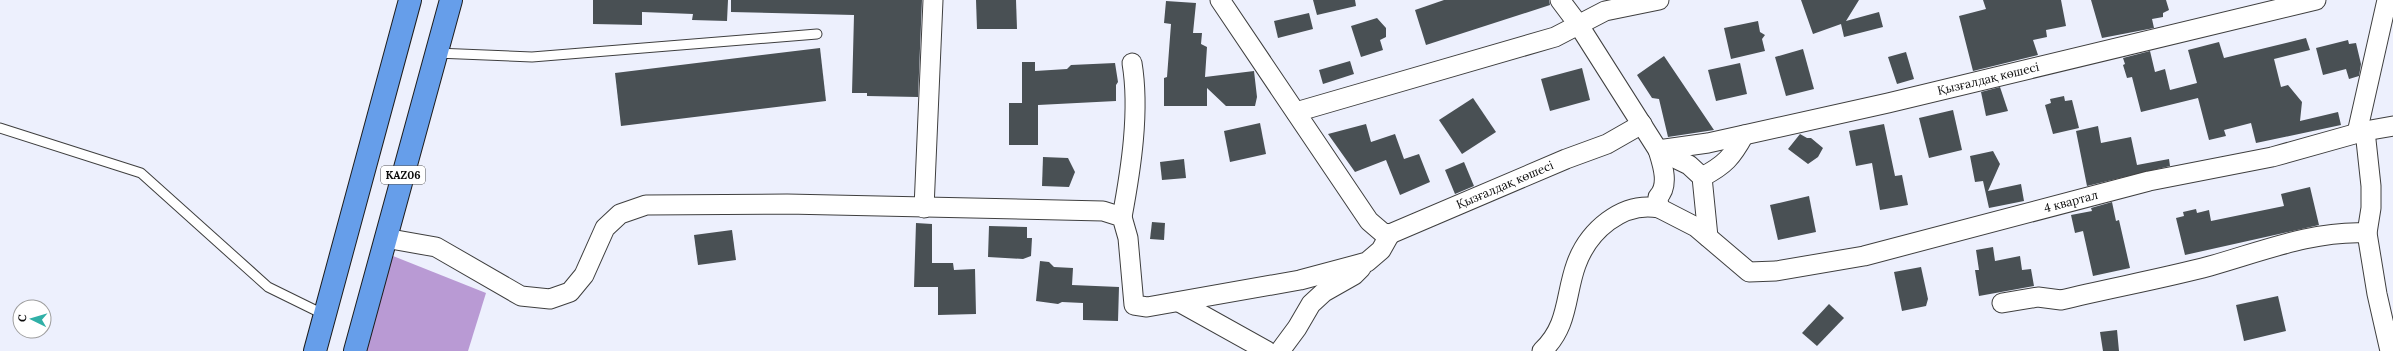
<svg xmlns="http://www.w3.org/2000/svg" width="2393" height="351" font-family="Lora,serif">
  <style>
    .forest { fill: #b99ad4 }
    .building { fill: #495054 }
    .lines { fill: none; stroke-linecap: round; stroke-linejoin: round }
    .service-casing { stroke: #3f3f3f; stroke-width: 11 }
    .minor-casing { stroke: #3f3f3f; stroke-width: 21 }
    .trunk-casing { stroke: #1d1d1d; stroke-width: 24 }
    .service { stroke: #fff; stroke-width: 9 }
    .minor { stroke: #fff; stroke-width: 19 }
    .trunk { stroke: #669eea; stroke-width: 22 }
    .labels { text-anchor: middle; stroke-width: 4; stroke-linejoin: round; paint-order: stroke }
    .shield { fill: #fff; stroke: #555; stroke-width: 1 }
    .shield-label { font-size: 11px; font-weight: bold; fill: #0c0c0c }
    .street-label { font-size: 12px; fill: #0c0c0c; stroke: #fff }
  </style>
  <rect width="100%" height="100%" fill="#edf0fd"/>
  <path class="forest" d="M 388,254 L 486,293 L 468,351 L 362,351 Z"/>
  <g class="building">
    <path d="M 593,0 L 728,0 L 727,21 L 692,20 L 693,14 L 642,12 L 642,25 L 593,24 Z"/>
    <path d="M 731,0 L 922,0 L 918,97 L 867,96 L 867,93 L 852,93 L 854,15 L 731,12 Z"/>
    <path d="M 976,0 L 1016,0 L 1017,29 L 977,29 Z"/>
    <path d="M 1313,0 L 1355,0 L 1356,6 L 1317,15 Z"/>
    <path d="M 1444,0 L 1549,0 L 1550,5 L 1426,45 L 1415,10 Z"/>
    <path d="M 1801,0 L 1859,0 L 1846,21 L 1879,12 L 1883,27 L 1844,37 L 1841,24 L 1813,34 Z"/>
    <path d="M 1983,0 L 2061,0 L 2066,26 L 2046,30 L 2047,37 L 2033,40 L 2038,55 L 1973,71 L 1959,16 L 1986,9 Z"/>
    <path d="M 2091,0 L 2166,0 L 2169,10 L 2163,13 L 2163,17 L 2152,19 L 2154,28 L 2102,38 Z"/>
    <path d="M 1166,1 L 1196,3 L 1193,33 L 1202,33 L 1201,44 L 1207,47 L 1205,77 L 1254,71 L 1257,97 L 1255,106 L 1226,106 L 1207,88 L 1207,106 L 1164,106 L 1164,78 L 1167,77 L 1171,24 L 1164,23 Z"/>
    <path d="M 1309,13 L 1313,29 L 1278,38 L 1274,21 Z"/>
    <path d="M 1377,18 L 1386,28 L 1386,37 L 1380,40 L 1383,50 L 1361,57 L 1351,26 Z"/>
    <path d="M 1758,21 L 1760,32 L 1765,35 L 1762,39 L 1765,51 L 1731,59 L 1724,28 Z"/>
    <path d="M 2306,38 L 2310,50 L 2274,59 L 2281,87 L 2288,85 L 2302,102 L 2300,121 L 2338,112 L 2341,125 L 2256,143 L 2251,123 L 2224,130 L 2226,136 L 2209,140 L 2198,98 L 2141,112 L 2132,77 L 2127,78 L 2123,65 L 2125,64 L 2123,58 L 2150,51 L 2155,72 L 2165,69 L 2170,90 L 2197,83 L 2188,50 L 2219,42 L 2224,58 Z"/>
    <path d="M 2348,40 L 2349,44 L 2356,43 L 2361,64 L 2359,76 L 2349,79 L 2346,69 L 2323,75 L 2316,48 Z"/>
    <path d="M 820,48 L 826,101 L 621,126 L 615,73 Z"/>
    <path d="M 1803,49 L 1814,89 L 1786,96 L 1775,57 Z"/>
    <path d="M 1906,52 L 1914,79 L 1897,84 L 1888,57 Z"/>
    <path d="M 1664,56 L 1714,130 L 1668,137 L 1659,99 L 1652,98 L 1637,75 Z"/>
    <path d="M 1350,61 L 1354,74 L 1323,84 L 1319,70 Z"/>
    <path d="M 1022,62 L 1035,62 L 1035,71 L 1067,69 L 1071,65 L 1115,63 L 1118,82 L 1116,85 L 1116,101 L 1038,105 L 1038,145 L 1009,145 L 1009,103 L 1022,103 Z"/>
    <path d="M 1740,63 L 1747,94 L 1716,101 L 1708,70 Z"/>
    <path d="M 1582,68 L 1590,100 L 1550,111 L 1541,79 Z"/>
    <path d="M 2000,87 L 2008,111 L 1986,116 L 1981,92 Z"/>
    <path d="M 2064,96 L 2065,101 L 2072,100 L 2079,128 L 2053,134 L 2045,105 L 2051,103 L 2050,99 Z"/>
    <path d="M 1473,98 L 1496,132 L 1462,154 L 1439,120 Z"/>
    <path d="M 1953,110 L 1962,150 L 1929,158 L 1919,118 Z"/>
    <path d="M 1260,123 L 1266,154 L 1230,162 L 1224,131 Z"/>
    <path d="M 1366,124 L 1371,142 L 1395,134 L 1404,159 L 1419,154 L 1430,182 L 1400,195 L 1386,160 L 1355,172 L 1328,134 Z"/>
    <path d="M 1884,124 L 1895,176 L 1902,175 L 1908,205 L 1880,210 L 1872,163 L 1856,166 L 1849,131 Z"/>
    <path d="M 2098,126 L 2101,143 L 2131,137 L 2137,165 L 2169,159 L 2170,166 L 2087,186 L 2076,131 Z"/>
    <path d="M 1800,134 L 1807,138 L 1811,138 L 1823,148 L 1818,157 L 1808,164 L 1788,149 Z"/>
    <path d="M 1993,151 L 2000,164 L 1988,191 L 2021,184 L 2024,201 L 1989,208 L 1983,181 L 1975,182 L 1970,156 Z"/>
    <path d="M 1043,157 L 1068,158 L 1075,172 L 1069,187 L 1042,186 Z"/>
    <path d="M 1184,159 L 1186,178 L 1162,180 L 1160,162 Z"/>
    <path d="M 1464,162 L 1474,186 L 1455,194 L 1445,170 Z"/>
    <path d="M 2310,187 L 2319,225 L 2185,255 L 2176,218 L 2184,216 L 2183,212 L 2196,209 L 2197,213 L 2209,210 L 2211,221 L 2284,206 L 2281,194 Z"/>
    <path d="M 1809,196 L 1816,232 L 1778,240 L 1770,205 Z"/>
    <path d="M 2112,202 L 2116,221 L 2119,220 L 2130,268 L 2093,276 L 2083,231 L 2075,233 L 2071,215 L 2092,211 L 2091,208 Z"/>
    <path d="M 1152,222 L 1165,223 L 1164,240 L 1150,239 Z"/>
    <path d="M 916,223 L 932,224 L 932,263 L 953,263 L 954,270 L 975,269 L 976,314 L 938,315 L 938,287 L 914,287 Z"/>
    <path d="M 989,226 L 1027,227 L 1027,238 L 1032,238 L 1031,256 L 1023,259 L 988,257 Z"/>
    <path d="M 732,230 L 736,260 L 698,265 L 694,235 Z"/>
    <path d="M 1993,247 L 1995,261 L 2020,256 L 2022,270 L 2031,269 L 2034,286 L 1979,296 L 1975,270 L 1979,270 L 1976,250 Z"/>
    <path d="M 1040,261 L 1049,262 L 1054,267 L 1073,268 L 1072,285 L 1119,287 L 1118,321 L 1083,320 L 1083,303 L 1062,302 L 1058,304 L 1036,301 Z"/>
    <path d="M 1921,267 L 1928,299 L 1926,306 L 1902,311 L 1894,272 Z"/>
    <path d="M 2278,296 L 2286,331 L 2244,341 L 2236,305 Z"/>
    <path d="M 1829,304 L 1844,318 L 1817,346 L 1802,333 Z"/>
    <path d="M 2117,330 L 2119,351 L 2103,351 L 2100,332 Z"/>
  </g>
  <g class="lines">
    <g class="service-casing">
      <g id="service">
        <path d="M 436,53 L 532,57 L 817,34"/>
        <path d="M 0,128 L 141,173 L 268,287 L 325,315"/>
      </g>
    </g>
    <g class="minor-casing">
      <g id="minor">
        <path id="s1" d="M 1220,0 L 1369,221 L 1383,233 L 1390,234 L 1566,159 L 1607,144 L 1642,124"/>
        <path id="s2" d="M 1560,0 L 1578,24 L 1658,150 C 1662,163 1670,185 1658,197 L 1659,208 L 1696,227 L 1749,272 L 1776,271 L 1864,256 L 2149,181 L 2272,157 L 2365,131 L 2393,126"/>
        <path d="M 1296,112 L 1555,37 L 1605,11 L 1659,0"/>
        <path d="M 2365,131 L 2371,186 L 2371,208 L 2367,233 L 2377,294 L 2390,351"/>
        <path d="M 2357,133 L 2387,0"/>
        <path id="s3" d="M 1658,150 L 1708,143 L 1888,103 L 2316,0"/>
        <path d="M 1658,150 L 1689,165 L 1702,177 L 1708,237"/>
        <path d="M 1702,177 C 1725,165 1732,157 1744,135"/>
        <path d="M 924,208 L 933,0"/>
        <path d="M 1122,217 C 1131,169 1140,111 1132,63"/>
        <path d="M 385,238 L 436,247 L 521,296 L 550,299 L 570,292 L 584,275 L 605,228 L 620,214 L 646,205 L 787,204 L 1103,211 L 1122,217 L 1128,238 L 1134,305 L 1147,307 L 1300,280 L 1367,262 L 1381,250 L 1390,234"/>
        <path d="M 1179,302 L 1267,351"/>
        <path d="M 2002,303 L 2038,297 L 2061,300 C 2110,288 2161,279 2210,266 C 2260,252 2314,230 2367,233"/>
        <path d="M 1280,351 L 1297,328 L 1311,304 L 1324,292 L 1354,275 L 1361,268"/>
        <path d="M 1542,351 C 1569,326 1565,295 1576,265 C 1588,231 1622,201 1659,208"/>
      </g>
    </g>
    <g class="trunk-casing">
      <g id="trunk">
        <path d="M 315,351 L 410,0"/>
        <path d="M 355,351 L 451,0"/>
      </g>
    </g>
    <use href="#service" class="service"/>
    <use href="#minor" class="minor"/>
    <use href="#trunk" class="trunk"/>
  </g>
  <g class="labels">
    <rect class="shield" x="381" y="166" width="44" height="18" rx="3"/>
    <g class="shield-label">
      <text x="403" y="179">KАZ06</text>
    </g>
    <g class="street-label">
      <text dy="4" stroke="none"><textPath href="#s3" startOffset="338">Қызғалдақ көшесі</textPath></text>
      <text dy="4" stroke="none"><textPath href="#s1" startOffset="417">Қызғалдақ көшесі</textPath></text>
      <text dy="4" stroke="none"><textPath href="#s2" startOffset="681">4 квартал</textPath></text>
    </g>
  </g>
  <g transform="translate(32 319) rotate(275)"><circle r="19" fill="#ffffff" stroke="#9e9e9e"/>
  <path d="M0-3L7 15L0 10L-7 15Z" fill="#30b0a7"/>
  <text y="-6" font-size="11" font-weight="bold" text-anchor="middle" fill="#0c0c0c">С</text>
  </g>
</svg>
